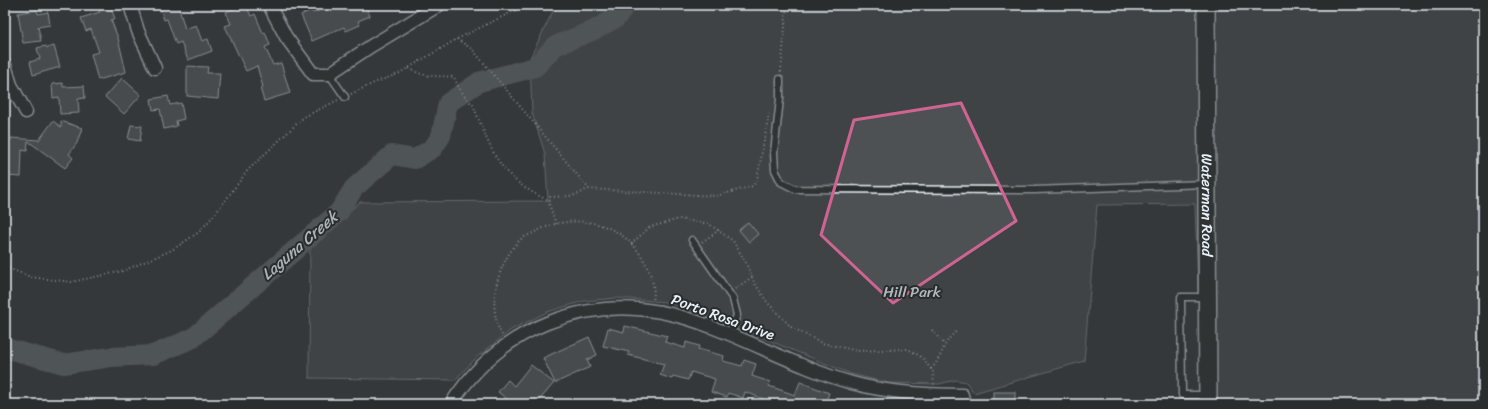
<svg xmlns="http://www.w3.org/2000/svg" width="1488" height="409" font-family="Sriracha,sans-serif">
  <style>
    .green { fill: #4d5152; stroke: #9aa1a5 }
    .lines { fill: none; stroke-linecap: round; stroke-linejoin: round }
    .river { stroke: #707579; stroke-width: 20 }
    .building { fill: #5f6365; stroke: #e8f1f8 }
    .service-casing { stroke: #e8f1f8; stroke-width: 9 }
    .minor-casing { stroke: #e8f1f8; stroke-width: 15 }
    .secondary-casing { stroke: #e8f1f8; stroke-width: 20 }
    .path { stroke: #e8f1f8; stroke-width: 2; stroke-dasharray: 1 3; stroke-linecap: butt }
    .service { stroke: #2a2d2e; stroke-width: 6 }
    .minor { stroke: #2a2d2e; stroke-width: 12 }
    .secondary { stroke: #2a2d2e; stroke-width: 17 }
    .marked { fill: none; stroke: #cf6492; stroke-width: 3; stroke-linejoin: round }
    .labels { text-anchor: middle; stroke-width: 4; stroke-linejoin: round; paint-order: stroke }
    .street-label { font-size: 15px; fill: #e8f1f8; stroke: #2a2d2e }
    .park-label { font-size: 15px; fill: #b2b9be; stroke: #2a2d2e }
    .water-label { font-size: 16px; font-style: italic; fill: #acb3b8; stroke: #2a2d2e }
  </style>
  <rect width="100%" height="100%" fill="#35393a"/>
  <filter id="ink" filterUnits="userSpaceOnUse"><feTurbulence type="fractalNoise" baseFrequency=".025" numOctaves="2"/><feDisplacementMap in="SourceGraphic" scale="8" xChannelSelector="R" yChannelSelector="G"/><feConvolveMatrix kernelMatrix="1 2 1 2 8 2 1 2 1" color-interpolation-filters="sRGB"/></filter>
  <g filter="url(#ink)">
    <path class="green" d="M 558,5 L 1483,5 L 1483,404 L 1202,404 L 1195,204 L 1097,205 L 1084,361 L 974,393 L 966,382 L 956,380 L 939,384 L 888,383 L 851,374 L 709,316 L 665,302 L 617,298 L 584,301 L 547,312 L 511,330 L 477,357 L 455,380 L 309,378 L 310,246 L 360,202 L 548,201 L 545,154 L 532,113 L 530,58 L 552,13 Z"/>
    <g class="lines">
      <path class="river" d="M 5,348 L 64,364 L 111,357 L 153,355 L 193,338 L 339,212 L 354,188 L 392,155 L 415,159 L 433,148 L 441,136 L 448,103 L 479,82 L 535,67 L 555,46 L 594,30 L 616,18 L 625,5"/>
    </g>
    <g class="building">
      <path d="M 103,5 L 110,5 L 115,19 L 111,20 L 118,38 L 126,72 L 98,80 L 91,54 L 99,52 L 91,29 L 86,31 L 81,18 L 100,12 L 98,7 Z"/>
      <path d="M 159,5 L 178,5 L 185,29 L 196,25 L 202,41 L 208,39 L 212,51 L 188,60 L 181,42 L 176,44 L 167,19 L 164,20 Z"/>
      <path d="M 242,5 L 246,5 L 251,16 L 255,14 L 263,33 L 265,32 L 270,45 L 265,47 L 273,65 L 281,63 L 290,93 L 264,101 L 260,88 L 263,87 L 257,66 L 246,71 L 225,26 L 231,24 L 226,12 Z"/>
      <path d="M 332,5 L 365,5 L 370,16 L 358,21 L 360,25 L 346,31 L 344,27 L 312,41 L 301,15 L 311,10 L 313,13 Z"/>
      <path d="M 37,10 L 38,14 L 48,12 L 50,25 L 38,27 L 41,41 L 23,43 L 18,13 Z"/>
      <path d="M 46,46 L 47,48 L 54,46 L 60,67 L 33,75 L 30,62 L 40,59 L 37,48 Z"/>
      <path d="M 187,66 L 208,67 L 207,73 L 220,73 L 218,99 L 187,96 Z"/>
      <path d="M 122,78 L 141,95 L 124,114 L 105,97 Z"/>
      <path d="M 63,83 L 63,87 L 84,86 L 85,98 L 78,99 L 79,113 L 60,114 L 59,97 L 53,98 L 52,84 Z"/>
      <path d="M 168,96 L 170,105 L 181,103 L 184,119 L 176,121 L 177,126 L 164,129 L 160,109 L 153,110 L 151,99 Z"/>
      <path d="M 53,121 L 61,127 L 61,121 L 82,128 L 77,143 L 69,154 L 73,158 L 65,168 L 28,141 L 27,151 L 22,150 L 21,177 L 7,176 L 7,171 L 5,171 L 5,140 L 11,140 L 11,138 L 39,140 Z"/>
      <path d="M 131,125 L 142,126 L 140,141 L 128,139 Z"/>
      <path d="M 748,222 L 758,234 L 749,242 L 739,230 Z"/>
      <path d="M 625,326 L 667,336 L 665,342 L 685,348 L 686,342 L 699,346 L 698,349 L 724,356 L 723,361 L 742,366 L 744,360 L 756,364 L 752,376 L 770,382 L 769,386 L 795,395 L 800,382 L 829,393 L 825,404 L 768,404 L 769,401 L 745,392 L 743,398 L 728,393 L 727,397 L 711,392 L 715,379 L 691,372 L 688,380 L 673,376 L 672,379 L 660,375 L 664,364 L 628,355 L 629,352 L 603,346 L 608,328 L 624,332 Z"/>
      <path d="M 589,337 L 597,355 L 587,360 L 590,367 L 555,383 L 543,358 Z"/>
      <path d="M 531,365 L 554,383 L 536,404 L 513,404 L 498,392 L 508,380 L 514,386 Z"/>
      <rect x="993" y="392" width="22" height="12"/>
    </g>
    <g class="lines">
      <g class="service-casing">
        <g id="service">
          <path d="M 329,74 L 345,97"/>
          <path d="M 780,79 L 780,99 L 774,153 L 775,170 L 781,182 L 795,189 L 1034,190 L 1206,184"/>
          <path d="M 692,240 L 733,299 L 737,315 L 729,335"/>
          <path d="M 1206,297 L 1181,297 L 1182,395 L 1207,395"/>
        </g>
      </g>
      <g class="minor-casing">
        <g id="minor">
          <path d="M 130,5 L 138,31 L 155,68"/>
          <path d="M 269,5 L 286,37 L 313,74 L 329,74 L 371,46 L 439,5"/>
          <path d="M 5,65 L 11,85 L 26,112"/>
          <path d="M 451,404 C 474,368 507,339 547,323 C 664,276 744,352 852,383 C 888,393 924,395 962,395 L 964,404"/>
        </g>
      </g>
      <g class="secondary-casing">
        <g id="secondary">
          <path id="s1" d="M 1206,5 L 1208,404"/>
        </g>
      </g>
      <g class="path">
        <path d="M 457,39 L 473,50 L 589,189 L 716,196 L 753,186 L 757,180 L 769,114"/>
        <path d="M 409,68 C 426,79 436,75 454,77 C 458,88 465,98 473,105 C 492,152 499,179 550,201"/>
        <path d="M 781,72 L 787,5"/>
        <path d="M 351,94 L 374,83 L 398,74 L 457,39 L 518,9 L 522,5"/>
        <path d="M 556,224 L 549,204 L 550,197 C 564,196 577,198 588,188"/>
        <path d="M 702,242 L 719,230"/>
        <path d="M 631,244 L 650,227 L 679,219 L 709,224 L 733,241 L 745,261 L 754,282 L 767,302 L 791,327 L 822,343 L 858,351 L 908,349 L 923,358 L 933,372 L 934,385"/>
        <path d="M 5,267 L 31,277 L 71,282 L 123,271 L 172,250 L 199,232 L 215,214 L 248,170 L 304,117 L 338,100"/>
        <path d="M 735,289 L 752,277"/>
        <path d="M 932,330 L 944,344"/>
        <path d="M 502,335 C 486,307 497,264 519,241 C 522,237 530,235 535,232 C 572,212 621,220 643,259 C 650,271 656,286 653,300"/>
        <path d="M 931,369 C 944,356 941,343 957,331"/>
      </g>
      <use href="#service" class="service"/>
      <use href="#minor" class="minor"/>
      <use href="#secondary" class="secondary"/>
    </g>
  </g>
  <path d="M0 0H1488V409H0ZM 961,103 L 1016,221 L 893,303 L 821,235 L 854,120 Z" fill="#35393a" fill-opacity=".55" fill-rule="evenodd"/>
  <path class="marked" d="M 961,103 L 1016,221 L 893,303 L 821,235 L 854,120 Z"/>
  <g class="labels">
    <g class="street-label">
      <text dy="5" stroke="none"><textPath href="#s1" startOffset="200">Waterman Road</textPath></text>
      <text transform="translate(723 317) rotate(20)" y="5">Porto Rosa Drive</text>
    </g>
    <g class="park-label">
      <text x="912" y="297">Hill Park</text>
    </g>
    <g class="water-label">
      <text transform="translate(299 245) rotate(-41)" y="6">Laguna Creek</text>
    </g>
  </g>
  <rect width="1488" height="409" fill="none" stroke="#2a2d2e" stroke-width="20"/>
  <rect x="10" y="10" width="1468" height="389" fill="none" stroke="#e8f1f8" stroke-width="1.5" filter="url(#ink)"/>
</svg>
